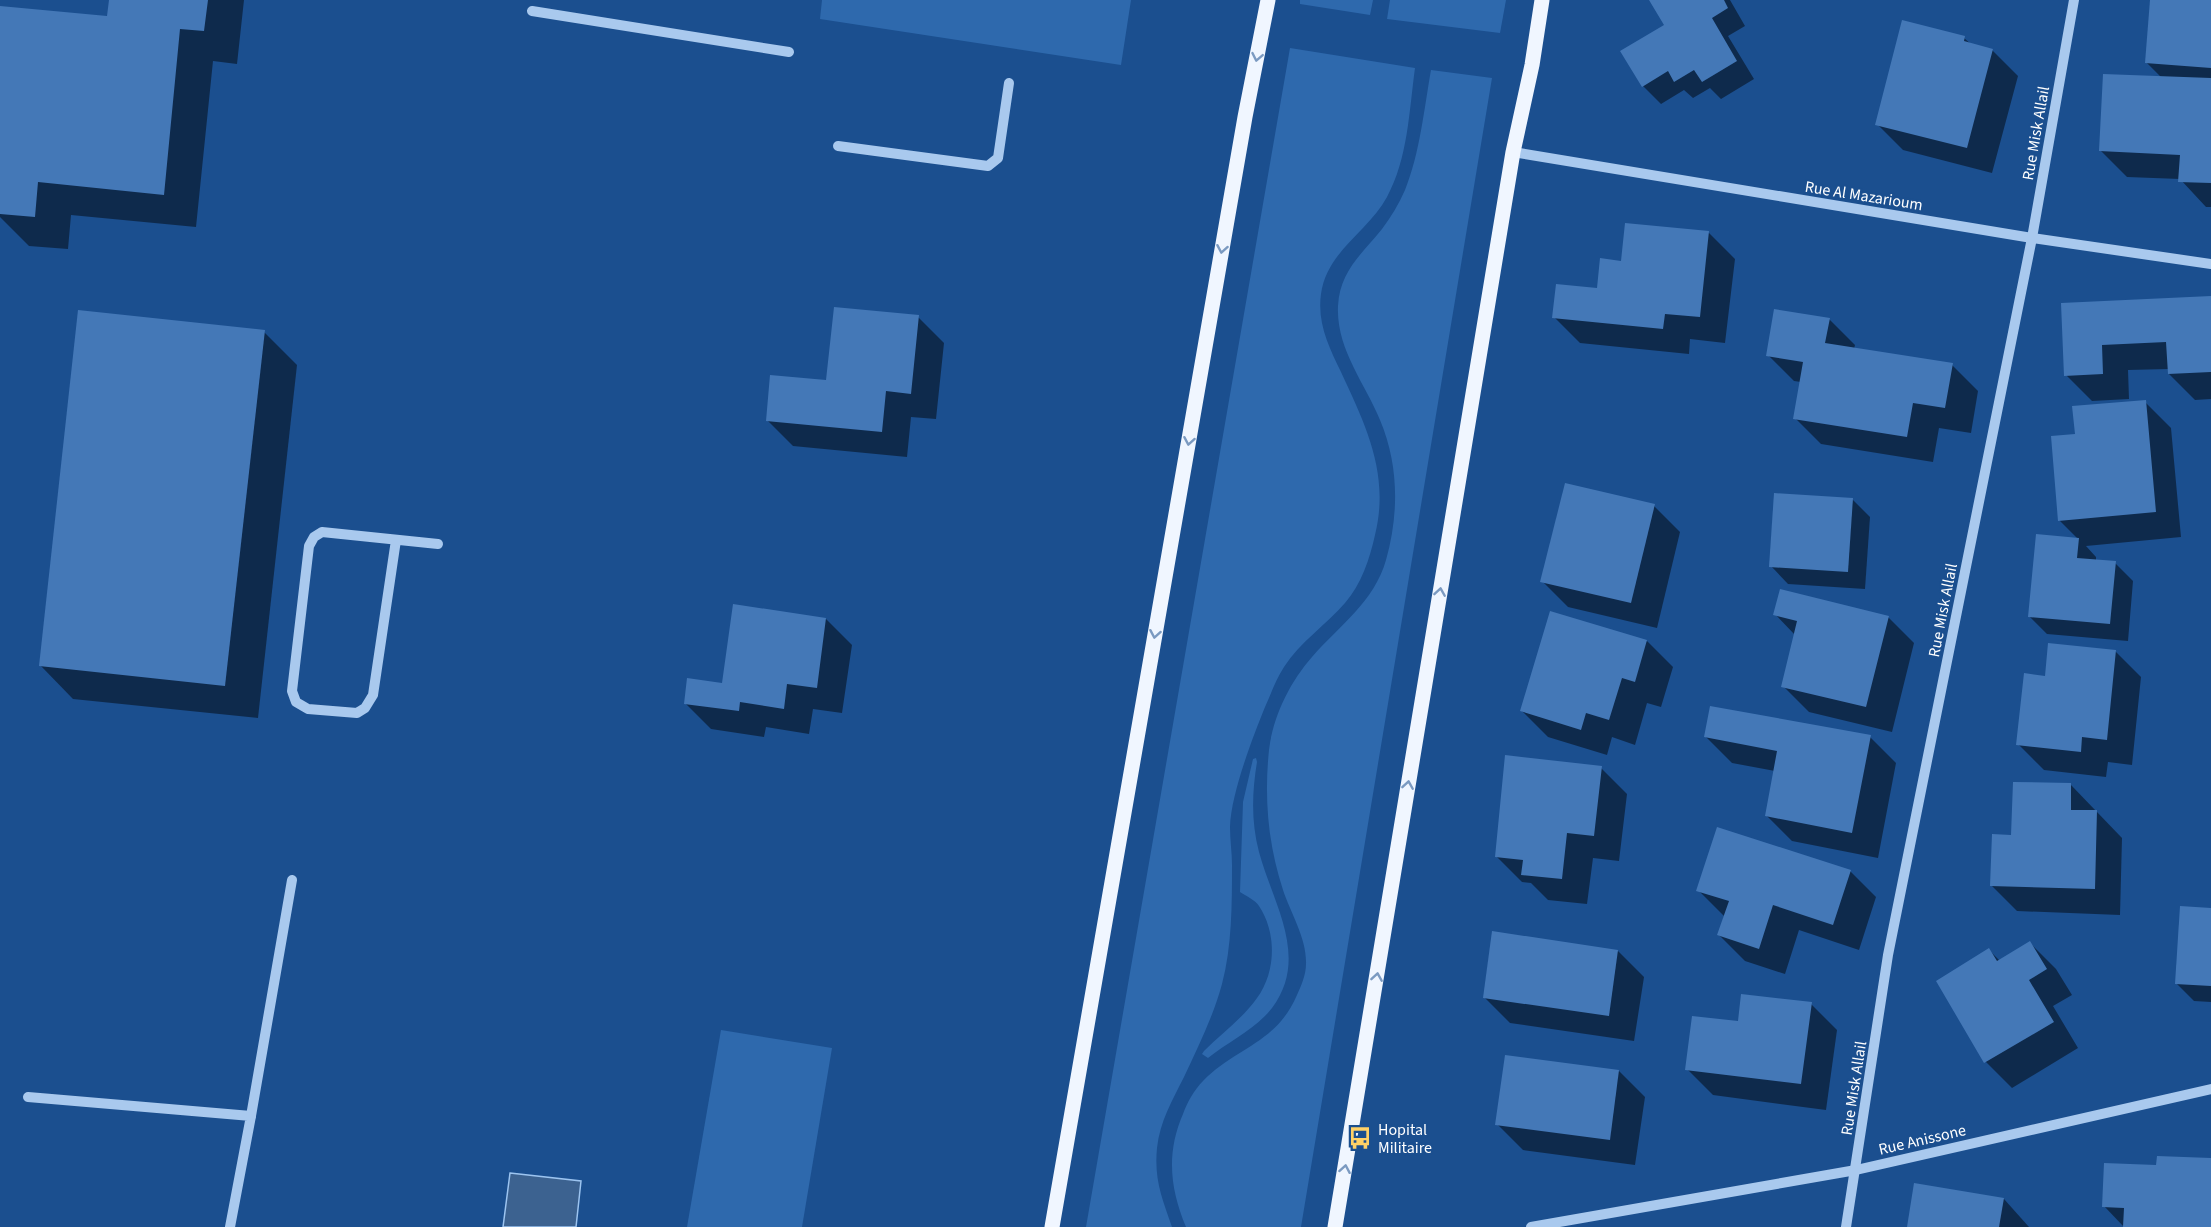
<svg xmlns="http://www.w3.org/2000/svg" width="2211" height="1227" font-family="'Source Sans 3',sans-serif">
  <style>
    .green { fill: #2e69ad }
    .water { fill: #3c6290; stroke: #9cc4f0; stroke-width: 1.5 }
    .shadow { fill: #0007 }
    .building { fill: #4478b7 }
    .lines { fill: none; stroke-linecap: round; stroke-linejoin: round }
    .minor { stroke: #a9c9ee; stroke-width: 10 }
    .major { stroke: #f0f6ff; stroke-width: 15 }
    .oneway { stroke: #7b9ac1 }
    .labels { text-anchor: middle; stroke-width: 4.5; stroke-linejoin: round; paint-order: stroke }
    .street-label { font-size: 16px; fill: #fff; stroke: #1b4f8f }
    .poi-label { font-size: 16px; fill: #fff; stroke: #1b4f8f; text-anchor: start }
  </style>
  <rect width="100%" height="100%" fill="#1b4f8f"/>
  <g class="green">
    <path d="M 822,0 L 1131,0 L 1121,65 L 820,19 Z"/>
    <path d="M 1300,0 L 1373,0 L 1370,15 L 1300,4 Z"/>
    <path d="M 1390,0 L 1506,0 L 1500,33 L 1387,19 Z"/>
    <path d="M 1290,48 L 1415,68 C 1409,112 1408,158 1387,197 C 1368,232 1327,251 1321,294 C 1317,323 1329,347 1341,372 C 1366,426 1390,474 1375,535 C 1370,558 1361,585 1345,603 C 1326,625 1300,642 1284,667 C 1276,679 1271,694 1265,707 C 1252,739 1231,794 1230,827 C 1230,840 1232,853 1232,865 C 1232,904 1232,947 1222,984 C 1213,1017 1198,1047 1184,1077 C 1172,1101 1160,1121 1157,1148 C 1154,1180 1162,1198 1172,1227 L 1086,1227 Z"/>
    <path d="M 1431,70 L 1492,78 L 1301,1227 L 1186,1227 C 1170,1189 1166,1153 1183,1114 C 1187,1103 1194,1090 1203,1081 C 1236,1047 1276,1044 1297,995 C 1301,986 1306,975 1306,964 C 1307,939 1291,914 1283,890 C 1268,844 1264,798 1269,750 C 1273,716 1290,682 1312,657 C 1340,625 1374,602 1386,560 C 1399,514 1399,465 1380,420 C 1365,383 1336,349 1338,306 C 1340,271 1361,255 1382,229 C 1391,217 1399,204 1405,190 C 1420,153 1424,109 1431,70 Z"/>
    <path d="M 1256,758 L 1257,762 C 1252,792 1251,822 1259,852 C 1273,904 1310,957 1272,1008 C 1255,1030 1229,1041 1208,1058 L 1202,1054 L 1204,1051 C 1221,1034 1243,1018 1257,998 C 1276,972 1277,933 1259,906 C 1255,900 1246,896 1240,892 L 1243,802 L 1253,759 Z"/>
    <path d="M 721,1030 L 832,1048 L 802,1227 L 687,1227 Z"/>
  </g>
  <path class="water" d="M 510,1173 L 581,1181 L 576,1227 L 503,1227 Z"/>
  <g class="shadow">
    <path d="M 111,0 L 244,0 L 237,64 L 213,61 L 196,227 L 71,215 L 68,249 L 29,246 L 0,217 L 0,7 L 109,17 Z"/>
    <path d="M 1651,0 L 1730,0 L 1745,26 L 1728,36 L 1754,79 L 1721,99 L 1710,88 L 1693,98 L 1684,90 L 1661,104 L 1643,86 L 1622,52 L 1666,26 Z"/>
    <path d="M 2151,0 L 2211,0 L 2211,207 L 2206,207 L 2180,179 L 2127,177 L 2101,151 L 2161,77 L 2146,62 Z"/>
    <path d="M 1964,38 L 1972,45 L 1992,50 L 2018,76 L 1992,173 L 1903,150 L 1877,124 Z"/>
    <path d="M 1709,233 L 1735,259 L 1725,343 L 1690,339 L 1689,354 L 1580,343 L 1554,317 L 1598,290 L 1622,262 Z"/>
    <path d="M 2211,298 L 2211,399 L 2195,400 L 2169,374 L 2169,369 L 2128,370 L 2129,399 L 2092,401 L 2066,375 L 2063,304 Z"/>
    <path d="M 918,317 L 944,343 L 936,419 L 911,417 L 907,457 L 793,446 L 767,420 L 827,382 Z"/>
    <path d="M 1829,319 L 1855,345 L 1854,349 L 1952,365 L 1978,391 L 1971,433 L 1939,428 L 1933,462 L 1821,444 L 1795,418 L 1801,382 L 1794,381 L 1768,355 Z"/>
    <path d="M 264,332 L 297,365 L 258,718 L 73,699 L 40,665 Z"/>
    <path d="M 2145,402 L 2171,428 L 2181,537 L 2086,546 L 2096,557 L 2096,561 L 2115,563 L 2133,581 L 2128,641 L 2047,634 L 2029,616 L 2078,539 L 2059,520 L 2077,435 Z"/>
    <path d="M 1852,499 L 1870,517 L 1865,589 L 1788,584 L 1771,566 Z"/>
    <path d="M 1654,506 L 1680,532 L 1657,628 L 1568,607 L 1542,581 Z"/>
    <path d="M 1775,614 L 1888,617 L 1914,643 L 1892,732 L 1809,712 L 1783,686 L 1795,635 Z"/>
    <path d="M 826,619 L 852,645 L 842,713 L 813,709 L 809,734 L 766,727 L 764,737 L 711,729 L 685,703 L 723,684 Z"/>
    <path d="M 1647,641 L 1673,667 L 1661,707 L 1647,703 L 1635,745 L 1612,737 L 1607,755 L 1548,737 L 1522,711 Z"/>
    <path d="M 2115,651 L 2141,677 L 2132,765 L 2108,762 L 2106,777 L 2044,770 L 2018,744 Z"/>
    <path d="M 1706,737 L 1870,737 L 1896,763 L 1878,858 L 1792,841 L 1766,815 L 1775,771 L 1732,763 Z"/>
    <path d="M 1601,768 L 1627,794 L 1619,861 L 1593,858 L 1587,904 L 1548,900 L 1531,883 L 1522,882 L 1496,856 Z"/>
    <path d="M 2071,785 L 2122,838 L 2120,915 L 2017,911 L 1991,885 L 2012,836 Z"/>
    <path d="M 1850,871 L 1876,897 L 1859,950 L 1799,930 L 1785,974 L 1745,961 L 1719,935 L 1724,916 L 1698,890 Z"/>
    <path d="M 2211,910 L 2211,1002 L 2194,1001 L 2176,983 Z"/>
    <path d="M 2030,943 L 2056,969 L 2072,995 L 2053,1006 L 2078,1048 L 2012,1088 L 1986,1062 L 1938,981 L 1989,950 L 2000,961 Z"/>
    <path d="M 1618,951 L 1644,977 L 1634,1041 L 1510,1023 L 1484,997 Z"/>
    <path d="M 1811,1004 L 1837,1030 L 1826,1110 L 1713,1095 L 1687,1069 L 1739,1023 Z"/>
    <path d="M 1619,1071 L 1645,1097 L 1635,1165 L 1523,1150 L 1497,1124 Z"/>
    <path d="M 2211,1159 L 2211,1227 L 2124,1227 L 2104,1206 L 2158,1166 Z"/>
    <path d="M 2004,1199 L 2029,1227 L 1908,1227 Z"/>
  </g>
  <g class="building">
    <path d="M 109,0 L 208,0 L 204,31 L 180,29 L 164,195 L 38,182 L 35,217 L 0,214 L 0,6 L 107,16 Z"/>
    <path d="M 1649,0 L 1724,0 L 1728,8 L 1712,18 L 1737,61 L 1702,82 L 1694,70 L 1674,82 L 1668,71 L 1642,87 L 1620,51 L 1664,25 Z"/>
    <path d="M 2150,0 L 2211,0 L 2211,68 L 2145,63 Z"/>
    <path d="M 1902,20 L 1965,36 L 1964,41 L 1993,49 L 1967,148 L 1875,125 Z"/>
    <path d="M 2103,74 L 2211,78 L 2211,183 L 2178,182 L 2180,155 L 2099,151 Z"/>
    <path d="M 1625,223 L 1709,231 L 1700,317 L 1665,314 L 1663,329 L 1552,318 L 1556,284 L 1597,288 L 1600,258 L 1621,261 Z"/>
    <path d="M 2211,296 L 2211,372 L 2168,374 L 2166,342 L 2102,345 L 2103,374 L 2064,376 L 2061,303 Z"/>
    <path d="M 834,307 L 919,315 L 911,394 L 886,391 L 882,432 L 766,421 L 770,375 L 826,380 Z"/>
    <path d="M 1774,309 L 1830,318 L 1825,343 L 1953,363 L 1945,408 L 1913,403 L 1907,437 L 1793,419 L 1803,362 L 1766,356 Z"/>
    <path d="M 78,310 L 265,330 L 225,686 L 39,666 Z"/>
    <path d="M 2146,400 L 2156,512 L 2058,521 L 2051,436 L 2075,434 L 2072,406 Z"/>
    <path d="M 1565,483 L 1655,504 L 1631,603 L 1540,582 Z"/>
    <path d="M 1774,493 L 1853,498 L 1848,572 L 1769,567 Z"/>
    <path d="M 2036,534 L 2079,538 L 2077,558 L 2116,561 L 2110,624 L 2028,617 Z"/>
    <path d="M 1780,589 L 1889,616 L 1866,707 L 1781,687 L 1797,621 L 1773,615 Z"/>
    <path d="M 733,604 L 826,618 L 817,688 L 787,684 L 784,709 L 740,702 L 739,711 L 684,704 L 687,678 L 722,683 Z"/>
    <path d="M 1550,611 L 1647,640 L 1635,682 L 1622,678 L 1609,720 L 1586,713 L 1581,730 L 1520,711 Z"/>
    <path d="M 2048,643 L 2116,650 L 2107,740 L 2082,737 L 2081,752 L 2016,745 L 2024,673 L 2045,676 Z"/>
    <path d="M 1710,706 L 1871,735 L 1852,833 L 1765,816 L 1777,751 L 1704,737 Z"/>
    <path d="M 1505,755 L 1602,766 L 1594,836 L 1567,833 L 1562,879 L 1521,875 L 1523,860 L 1495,857 Z"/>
    <path d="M 2013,782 L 2071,783 L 2071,810 L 2097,810 L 2095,889 L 1990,886 L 1992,834 L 2011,835 Z"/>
    <path d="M 1717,827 L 1851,870 L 1833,925 L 1773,905 L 1759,949 L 1717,935 L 1729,901 L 1696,891 Z"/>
    <path d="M 2180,906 L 2211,908 L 2211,986 L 2175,984 Z"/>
    <path d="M 1492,931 L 1618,950 L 1609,1016 L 1483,998 Z"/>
    <path d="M 2030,941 L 2047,969 L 2029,980 L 2054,1022 L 1984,1063 L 1936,981 L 1989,948 L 1997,961 Z"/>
    <path d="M 1741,994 L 1812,1002 L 1801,1084 L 1685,1070 L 1692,1016 L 1738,1021 Z"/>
    <path d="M 1505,1055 L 1619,1070 L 1610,1140 L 1495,1125 Z"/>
    <path d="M 2157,1156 L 2211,1158 L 2211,1227 L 2123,1227 L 2124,1208 L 2102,1207 L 2104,1163 L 2156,1165 Z"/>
    <path d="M 1914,1183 L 2004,1198 L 1999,1227 L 1907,1227 Z"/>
  </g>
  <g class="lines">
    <g class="minor">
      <path d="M 532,11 L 789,52"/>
      <path d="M 838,146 L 988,166 L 998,158 L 1009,83"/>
      <path d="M 1513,152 L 2032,238 L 2211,264"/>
      <path d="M 396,540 L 373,695 L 365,708 L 357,713 L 308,709 L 296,702 L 292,691 L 309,546 L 314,537 L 322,532 L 438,544"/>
      <path d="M 28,1097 L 251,1116 L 230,1227"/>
      <path d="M 251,1116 L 292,880"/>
      <path d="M 1531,1227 L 1856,1170 L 2211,1089"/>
      <path d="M 1846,1227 L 1888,955 L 2032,238 L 2074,0"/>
    </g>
    <g class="major">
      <path d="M 1052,1227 L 1245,117 L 1268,0"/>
      <path d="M 1335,1227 L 1513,152 L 1532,65 L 1542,0"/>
    </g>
  </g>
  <defs><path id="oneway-chevron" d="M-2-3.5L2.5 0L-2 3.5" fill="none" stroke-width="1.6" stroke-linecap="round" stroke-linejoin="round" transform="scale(1.5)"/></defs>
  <g class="oneway">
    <use href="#oneway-chevron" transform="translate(1257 57) rotate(101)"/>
    <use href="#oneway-chevron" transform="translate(1222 249) rotate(100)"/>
    <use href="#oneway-chevron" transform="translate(1189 441) rotate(100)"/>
    <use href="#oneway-chevron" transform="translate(1440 592) rotate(-81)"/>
    <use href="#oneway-chevron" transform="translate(1155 634) rotate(100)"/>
    <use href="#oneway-chevron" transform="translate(1408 785) rotate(-81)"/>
    <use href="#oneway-chevron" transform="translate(1377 977) rotate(-81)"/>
    <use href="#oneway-chevron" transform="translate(1345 1169) rotate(-80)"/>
  </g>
  <defs>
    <g id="bus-bare" transform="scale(1.8)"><path d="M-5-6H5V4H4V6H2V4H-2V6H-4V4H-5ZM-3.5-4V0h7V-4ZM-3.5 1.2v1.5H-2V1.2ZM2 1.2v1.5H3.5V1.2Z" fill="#ffd166" stroke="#1b4f8f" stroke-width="2.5" paint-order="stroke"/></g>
  </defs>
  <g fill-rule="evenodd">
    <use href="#bus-bare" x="1360" y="1138"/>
  </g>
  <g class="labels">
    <g class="street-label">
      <text transform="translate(2035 133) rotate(-80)" y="6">Rue Misk Allail</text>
      <text transform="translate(1864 195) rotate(9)" y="6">Rue Al Mazarioum</text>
      <text transform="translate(1942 610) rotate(-79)" y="6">Rue Misk Allail</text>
      <text transform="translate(1853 1088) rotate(-81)" y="6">Rue Misk Allail</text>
      <text transform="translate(1922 1139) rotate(-13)" y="6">Rue Anissone</text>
    </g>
    <g class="poi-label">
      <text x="1378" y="1135">Hopital<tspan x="1378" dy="18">Militaire</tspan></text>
    </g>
  </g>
</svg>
